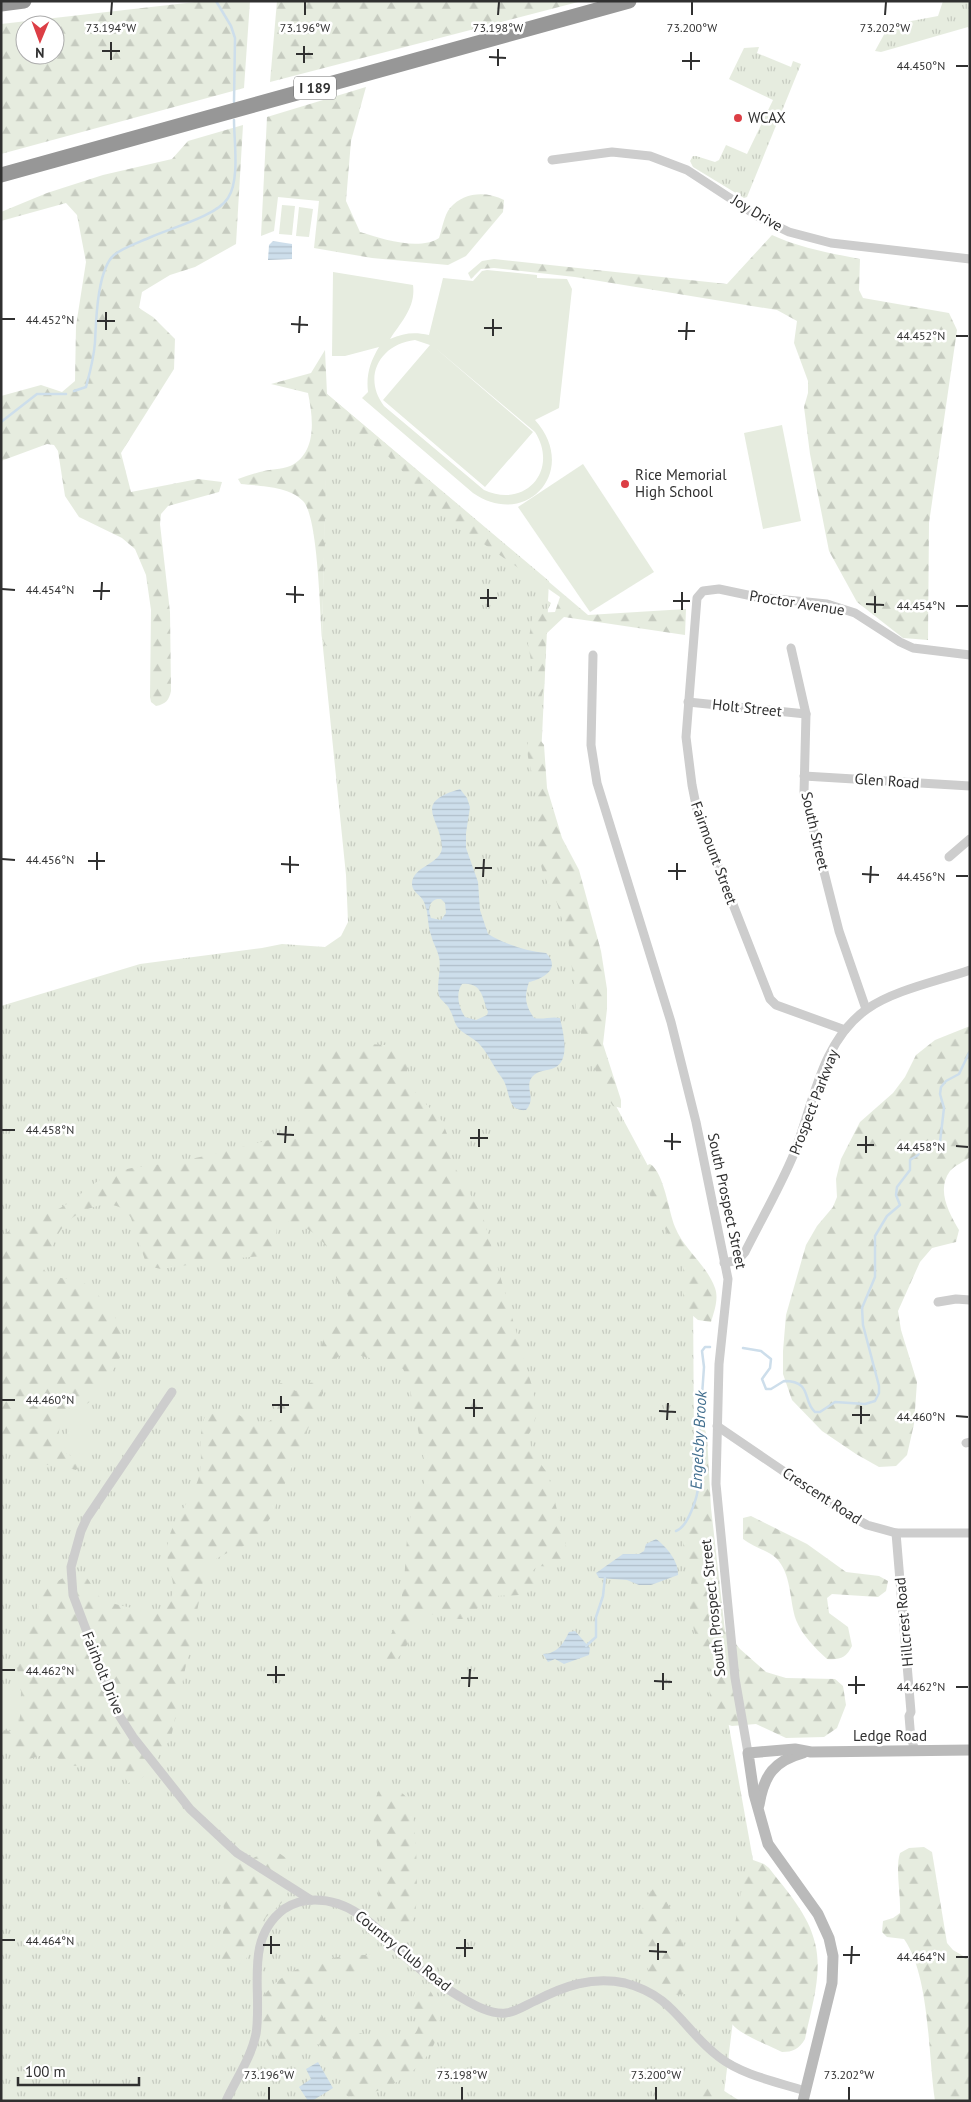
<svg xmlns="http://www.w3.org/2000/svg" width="971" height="2102" font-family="'PT Sans',sans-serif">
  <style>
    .grass { fill: url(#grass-tufts) }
    .forest { fill: url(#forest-firs); fill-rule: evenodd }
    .park { fill: #e6ecdf; fill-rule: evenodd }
    .water { fill: url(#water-rules); fill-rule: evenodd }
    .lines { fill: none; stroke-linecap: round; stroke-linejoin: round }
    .stream { stroke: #cddeeb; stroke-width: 2.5 }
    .street { stroke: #cdcdcd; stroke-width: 9 }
    .secondary { stroke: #bababa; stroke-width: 11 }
    .highway { stroke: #979797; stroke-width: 15 }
    .ticks { fill: none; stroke: #303030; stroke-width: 2 }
    .poi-dot { fill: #dc3e45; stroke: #fff; stroke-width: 2 }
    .labels { text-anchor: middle; stroke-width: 5; stroke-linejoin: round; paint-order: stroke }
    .shield { fill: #fff; stroke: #6e6e6e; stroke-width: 1 }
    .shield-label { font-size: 14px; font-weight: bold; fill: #303030 }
    .poi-label { font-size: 15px; fill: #303030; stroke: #fff; text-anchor: start }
    .street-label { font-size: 15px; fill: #303030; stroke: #fff }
    .water-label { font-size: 16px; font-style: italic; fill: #426f8f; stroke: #fff }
    .ticks-label { font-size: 12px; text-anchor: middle; fill: #303030; stroke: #fff; stroke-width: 5; stroke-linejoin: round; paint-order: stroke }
  </style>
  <defs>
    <pattern id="grass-tufts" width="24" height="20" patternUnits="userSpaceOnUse" patternTransform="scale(1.25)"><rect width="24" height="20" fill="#e6ecdf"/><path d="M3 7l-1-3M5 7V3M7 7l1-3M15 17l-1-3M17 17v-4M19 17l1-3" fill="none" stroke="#c6cbc0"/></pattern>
    <pattern id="forest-firs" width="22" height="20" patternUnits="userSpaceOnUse" patternTransform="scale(1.25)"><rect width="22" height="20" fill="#e6ecdf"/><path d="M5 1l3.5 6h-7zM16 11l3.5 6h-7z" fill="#c6cbc0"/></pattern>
    <pattern id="water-rules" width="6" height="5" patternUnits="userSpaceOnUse" patternTransform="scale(1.25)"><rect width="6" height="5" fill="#cddeeb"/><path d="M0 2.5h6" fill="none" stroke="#b0bfca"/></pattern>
  </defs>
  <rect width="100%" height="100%" fill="#fff"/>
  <g class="grass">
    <path d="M 943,1 L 970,1 L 970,32 L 968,27 L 881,52 L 875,51 L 887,29 L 906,22 L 938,16 Z"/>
    <path d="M 759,47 L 757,53 L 791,67 L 793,61 L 801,64 L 747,197 L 744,198 L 693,167 L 690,161 L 693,156 L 696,156 L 715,162 L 719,160 L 726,145 L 747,154 L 773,100 L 729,79 L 744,48 Z"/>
    <path d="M 327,394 L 549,581 L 548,601 L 551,603 L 548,609 L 540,779 L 609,1093 L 647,1164 L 693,1291 L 694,1453 L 728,1721 L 753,1860 L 723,2101 L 1,2101 L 1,1006 L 140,964 L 262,948 L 282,944 L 325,947 L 341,936 L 348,922 L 346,875 L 322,638 Z"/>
  </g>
  <g class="forest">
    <path d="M 204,1 L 250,1 L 244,88 L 1,154 L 1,24 ZM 25,25 L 55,25 L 55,55 L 25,55 Z"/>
    <path d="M 277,1 L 582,1 L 270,82 Z"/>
    <path d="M 366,87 L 351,141 L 346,201 L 360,232 C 382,239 419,251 439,238 C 442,230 444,215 450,208 C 464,192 486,191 504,200 L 503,212 L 466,256 L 448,265 L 372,258 L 314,248 L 319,201 L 278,197 L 274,231 L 261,236 L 267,117 Z"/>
    <path d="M 243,125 L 236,244 L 195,267 L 170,275 L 142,292 L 139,308 L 153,317 L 175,339 L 174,369 L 121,453 L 131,492 L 198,479 L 222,482 L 219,492 L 168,506 L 161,514 L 160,524 L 170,612 L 171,691 C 169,700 166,704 156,706 L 151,702 L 150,697 L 151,610 L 146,575 L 135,549 L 122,538 L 79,517 L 65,496 L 58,451 L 54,445 L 47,444 L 1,461 L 1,396 L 41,385 L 62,392 L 75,381 L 76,326 L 86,262 L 77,215 L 66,203 L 1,221 L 1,212 L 47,193 L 103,175 L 172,159 L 188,141 Z"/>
    <path d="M 772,235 C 800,248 830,253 860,259 L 859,290 L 863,298 L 949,313 L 957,330 L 929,523 L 928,640 L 903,638 L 857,602 L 829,551 L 810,454 L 804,407 L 808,393 L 808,381 L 794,343 L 797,321 L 777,310 L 575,277 L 494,268 L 481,269 L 471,279 L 468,273 L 482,261 L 494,259 L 727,284 Z"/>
    <path d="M 325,350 L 327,394 L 588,615 L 686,609 L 685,635 L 564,617 L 546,634 L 544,688 L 539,705 L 528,644 L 533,613 L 555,612 L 560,597 L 448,519 L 387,455 L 360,435 L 336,425 L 329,433 L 326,477 L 322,637 L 337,644 L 336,648 L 326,646 L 322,638 C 320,612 318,516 303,501 C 289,486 259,486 241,484 L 238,479 C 247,476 255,473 264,471 C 273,469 286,469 294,464 C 317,449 313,417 308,393 L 271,384 L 311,373 Z"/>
    <path d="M 530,735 L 537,736 L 544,745 L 547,788 L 562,838 L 579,870 L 601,951 L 607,989 L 607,1009 L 603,1044 L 621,1100 L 621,1108 L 613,1106 L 604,1092 L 580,1031 L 576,1017 L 576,999 L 568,938 L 557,903 L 543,873 L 539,858 L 536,823 L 537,795 L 528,757 L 527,746 Z"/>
    <path d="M 970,1026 L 970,1157 C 964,1162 955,1165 950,1171 C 936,1190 949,1213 959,1230 L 956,1242 L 932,1248 L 920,1262 L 898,1311 L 901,1330 L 917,1382 L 914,1424 L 907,1455 L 896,1466 L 879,1467 L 856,1454 L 822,1431 L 792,1400 L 783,1374 L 783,1351 L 786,1315 L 806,1245 L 817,1226 L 833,1207 L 837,1197 L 836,1179 L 841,1159 L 860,1122 L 893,1093 L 905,1077 L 916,1055 L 935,1040 Z"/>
    <path d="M 370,1044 L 398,1046 L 404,1053 L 407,1066 L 407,1077 L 411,1088 L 442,1121 L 447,1134 L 453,1164 L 483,1217 L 532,1386 C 536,1406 539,1416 529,1434 L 531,1447 L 537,1459 L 548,1474 L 567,1550 L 568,1561 L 560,1567 L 537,1566 L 532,1572 L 532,1576 L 535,1581 L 535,1587 C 522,1600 507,1593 491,1597 C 478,1601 477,1617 462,1619 C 450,1620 438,1612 427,1615 C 410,1620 412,1637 405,1649 C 401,1655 397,1659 392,1663 L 381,1662 L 380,1655 L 398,1621 L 404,1582 L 408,1524 L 424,1483 L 426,1470 L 408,1379 L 403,1369 L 391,1363 L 349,1353 L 341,1355 L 328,1364 C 310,1342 335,1324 349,1309 L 348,1294 C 330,1281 338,1266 328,1249 C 320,1235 297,1218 280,1222 L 277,1226 L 275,1248 L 261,1256 L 228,1259 L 161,1269 L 152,1267 L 146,1263 L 131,1218 C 117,1192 77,1209 63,1227 C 57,1234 55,1243 50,1250 C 48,1255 44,1258 43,1263 C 42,1281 69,1277 80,1281 C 98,1289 126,1326 124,1345 C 122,1360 108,1376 101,1388 C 91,1405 86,1405 68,1409 L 61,1418 L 57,1445 L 58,1449 L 79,1460 L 79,1466 L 76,1470 L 53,1464 L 33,1467 C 28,1464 28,1462 26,1457 C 20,1448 11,1445 1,1443 L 1,1237 C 13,1227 26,1220 41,1214 C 48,1212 56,1211 62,1207 C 81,1196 95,1179 116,1172 C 137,1165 158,1166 180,1161 C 207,1156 234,1149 261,1142 C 271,1139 286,1138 293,1130 C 310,1110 296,1087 302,1065 L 342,1048 Z"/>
    <path d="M 650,1164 C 664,1172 669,1213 675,1227 C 684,1250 707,1265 715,1288 C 719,1299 714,1312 711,1322 L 698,1320 L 686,1310 L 683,1298 L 684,1270 L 645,1184 L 642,1171 L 643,1167 Z"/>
    <path d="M 317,1382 L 322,1386 L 323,1393 L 271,1517 C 264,1527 258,1537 247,1544 C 229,1556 214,1551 204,1577 L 171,1738 L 148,1772 L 140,1780 L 128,1783 C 124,1777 122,1767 116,1764 C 103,1759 90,1766 77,1766 C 67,1766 61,1758 52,1756 C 33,1751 27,1770 10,1750 C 4,1743 1,1739 1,1730 L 13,1731 L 18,1728 L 23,1698 L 17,1678 L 18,1665 L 45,1588 L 74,1572 C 95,1577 88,1588 101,1598 C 109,1605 145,1610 158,1613 C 189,1587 162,1574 168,1542 C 173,1516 196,1497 200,1472 C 203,1454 197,1431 206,1415 L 231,1410 C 248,1419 258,1435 276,1415 L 274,1394 L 276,1385 L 281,1383 L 296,1391 L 309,1383 Z"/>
    <path d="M 700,1429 L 705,1430 L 707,1436 L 711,1508 L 725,1631 L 740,1649 L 766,1672 L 786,1678 L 835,1679 L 843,1686 L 846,1705 L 837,1728 L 824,1737 L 786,1738 L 756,1724 L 732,1726 L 717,1721 L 711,1704 L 708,1680 L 710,1666 L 696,1638 L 690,1614 L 690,1593 L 693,1569 L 683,1543 L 682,1534 L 692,1508 L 693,1442 L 697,1432 Z"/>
    <path d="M 751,1516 L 807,1544 L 846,1572 L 879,1576 L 888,1581 L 886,1591 L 878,1597 L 832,1594 L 827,1598 L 829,1613 L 848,1627 L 852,1646 C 846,1658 840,1660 827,1659 C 815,1648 802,1635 796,1620 C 789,1600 792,1574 776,1558 C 769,1551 753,1547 743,1539 L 743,1518 Z"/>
    <path d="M 387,1787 C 398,1789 403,1792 409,1801 C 417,1813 419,1900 415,1916 C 413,1920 409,1925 407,1929 L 397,1927 L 389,1922 L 380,1913 L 378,1901 L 380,1866 L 373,1816 L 374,1802 L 379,1790 Z"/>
    <path d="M 924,1847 L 932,1852 L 947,1943 L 953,1950 L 970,1960 L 970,2101 L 935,2101 C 928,2055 930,1976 904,1939 L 887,1937 L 882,1932 L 883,1921 L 893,1918 L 900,1913 C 901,1894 895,1869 900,1853 L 909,1848 Z"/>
    <path d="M 265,1853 L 279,1853 L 286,1858 C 289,1870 292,1889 284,1900 C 277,1909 265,1915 260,1926 C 254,1937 250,1950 245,1962 C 236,1966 232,1966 223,1963 L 220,1957 L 225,1915 L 218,1874 L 224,1865 L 241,1863 Z"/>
    <path d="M 753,1860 L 764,1864 L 769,1868 C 786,1890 809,1915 815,1943 C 823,1974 811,2009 805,2039 C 799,2049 793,2052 782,2052 C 769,2045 740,2035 732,2024 C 715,2003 742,1892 747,1863 Z"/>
    <path d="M 653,1889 L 660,1891 C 673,1912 684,1931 686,1956 C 687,1969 684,1981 686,1994 L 674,1995 C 664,1988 655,1982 649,1971 C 638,1952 635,1905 653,1889 Z"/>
    <path d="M 365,1955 L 371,1955 L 374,1969 L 371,1973 C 358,1974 345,1970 331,1972 C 308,1976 317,2006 324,2019 C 340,2028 403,2051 416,2032 C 421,2024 415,2018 413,2011 C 412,2004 413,1998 415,1992 L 421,1988 L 428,1987 C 465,2044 402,2093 349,2097 L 346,2095 C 345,2090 346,2084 344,2079 C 341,2067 323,2036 308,2045 C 298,2051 295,2060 283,2062 C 271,2052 260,2035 261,2019 C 261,2010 260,2000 266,1993 C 288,1965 331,1955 365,1955 Z"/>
    <path d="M 707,2086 L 718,2087 L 740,2101 L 681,2101 L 694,2090 Z"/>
  </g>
  <g class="park">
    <path d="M 282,205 L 295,206 L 292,235 L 279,234 Z"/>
    <path d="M 299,207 L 313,209 L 309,237 L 296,236 Z"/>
    <path d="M 487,270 L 537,275 L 537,278 L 567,279 L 572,289 L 559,408 L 535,420 C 580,470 527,530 473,493 L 362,398 L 368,392 C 366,375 370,362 379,347 L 345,356 L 332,356 L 333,272 L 413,285 C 416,307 401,322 390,339 C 404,333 414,332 429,335 L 443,278 L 473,281 L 482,271 ZM 415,340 L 430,345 L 383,400 L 485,487 L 533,432 L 433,346 L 535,432 C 559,470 526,509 484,490 L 384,406 C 362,377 380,344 415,340 Z"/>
    <path d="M 782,425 L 801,521 L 763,529 L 744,433 Z"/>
    <path d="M 583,464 L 654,572 L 590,612 L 518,507 Z"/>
    <path d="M 76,1411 L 97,1418 L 83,1455 L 62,1447 Z"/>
    <path d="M 1,1690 L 21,1691 L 18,1729 L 1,1727 Z"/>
  </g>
  <g class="water">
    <path d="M 273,241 L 292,244 L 292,259 L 268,260 L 269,245 Z"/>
    <path d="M 460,789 L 467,798 L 470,807 L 466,833 L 466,848 L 478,882 L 480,910 L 488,934 C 505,944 525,951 546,953 C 562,969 542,979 529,982 C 524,997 525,1005 534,1018 C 543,1020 551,1016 560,1018 C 563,1032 571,1061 554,1068 C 547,1071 538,1070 532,1077 C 524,1088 537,1098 526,1110 C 506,1112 511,1090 502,1078 C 494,1068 489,1055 481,1046 C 476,1039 467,1036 460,1030 C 454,1024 454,1017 450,1010 C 448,1005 443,1002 440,998 C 435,989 442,969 439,957 C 437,949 433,943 431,935 C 427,925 429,912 424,902 C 421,895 412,892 412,884 C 412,866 442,864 442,847 C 440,817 412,803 460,789 ZM 437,899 L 441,899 L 445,903 L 446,913 L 441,920 L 431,918 C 428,910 428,902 437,899 ZM 462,984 C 482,982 482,997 488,1012 L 487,1015 L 476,1020 L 465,1017 C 459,1008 455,994 462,984 Z"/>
    <path d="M 656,1539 C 667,1547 679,1562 678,1575 L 651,1585 L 639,1585 L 627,1580 L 599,1578 L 596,1573 L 623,1554 L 639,1554 L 644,1551 L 646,1544 Z"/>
    <path d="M 575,1631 L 590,1648 L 589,1655 L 564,1664 L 555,1659 L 548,1662 L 543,1654 C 557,1654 564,1643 569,1632 Z"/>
    <path d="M 318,2062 L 333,2088 L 312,2101 L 308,2101 L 299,2087 L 311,2079 L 306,2069 Z"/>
  </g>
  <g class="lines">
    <g class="stream">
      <path d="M 216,1 L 231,26 L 235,38 L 234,102"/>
      <path d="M 74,391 L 86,387 C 90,372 94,358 95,342 C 96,322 97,270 114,255 C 124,247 140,242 151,237 C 171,228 217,216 228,198 C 240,180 234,141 234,120"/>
      <path d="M 1,422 L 37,394 L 66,394"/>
      <path d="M 743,1348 L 761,1351 L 771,1359 L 770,1368 L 762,1379 L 766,1389 L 771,1389 L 784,1381 C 813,1381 802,1401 815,1412 L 820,1412 L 835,1402 L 865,1404 L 875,1401 L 879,1393 L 879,1386 L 863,1325 L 862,1308 L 875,1277 L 875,1236 L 887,1216 L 900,1205 L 896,1195 L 897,1187 L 910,1170 L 910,1160 L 918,1155 L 922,1147 L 934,1145 L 940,1142 L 944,1108 L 940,1094 L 941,1087 L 946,1081 L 959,1074 L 970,1051"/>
      <path d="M 676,1531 C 688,1527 699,1495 698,1483 C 698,1479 697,1475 698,1471 C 699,1463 701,1460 698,1452 L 704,1367 L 702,1351 L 705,1347 L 710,1347"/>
      <path d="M 586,1646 L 596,1637 L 596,1617 L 603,1596 L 605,1577"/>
    </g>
    <g class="street">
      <path d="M 552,160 L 612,152 L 650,156 L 687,170 L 762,219 L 789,232 L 831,243 L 970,259"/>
      <path d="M 791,648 L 806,714 L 804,793 L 839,931 L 866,1009"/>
      <path d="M 593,655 L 591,745 L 597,783 L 671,1022 L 696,1122 L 728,1279 L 719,1364 L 716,1484 L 735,1678 L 748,1753"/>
      <path d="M 688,702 L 806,714"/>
      <path d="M 804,776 L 970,786"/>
      <path d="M 949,857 L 970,839"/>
      <path d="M 845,1030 L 776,1005 L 770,999 L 698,815 L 692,785 L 686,737 L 697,598 L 703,591 L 719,589 L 757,597 L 827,604 L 855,613 L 900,642 L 913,648 L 970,655"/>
      <path d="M 724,1263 L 738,1260 L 745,1252 C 761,1220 779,1189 793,1156 C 813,1107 820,1042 867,1009 C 894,990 938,981 970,970"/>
      <path d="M 938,1302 L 956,1299 L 970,1300"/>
      <path d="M 172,1392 L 87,1518 L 81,1531 L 71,1567 L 73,1595 L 117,1712 L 133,1737 L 190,1809 L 237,1853 L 311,1900"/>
      <path d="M 717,1426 L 842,1511 L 867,1525 L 896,1533 L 970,1533"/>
      <path d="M 966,1443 L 970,1442"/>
      <path d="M 896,1533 L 911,1712 L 909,1716 L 911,1740 L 913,1743 L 914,1751"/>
      <path d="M 226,2101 C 236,2079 251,2058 256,2034 C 263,1991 243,1940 284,1909 C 293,1903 304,1900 315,1900 C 356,1900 381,1933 408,1959 C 423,1972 440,1985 457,1995 C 471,2003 489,2015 506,2013 C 516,2012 526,2005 535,2001 C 564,1986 592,1976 625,1983 C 675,1996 682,2029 719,2057 C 742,2075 777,2082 805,2091"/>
    </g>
    <g class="secondary">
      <path d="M 759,1805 C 764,1775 774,1761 803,1753"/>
      <path d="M 803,2101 L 832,1983 L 833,1956 L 829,1938 L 818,1914 L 768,1844 L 754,1794 L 748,1753 L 795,1749 L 811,1752 L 970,1750"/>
    </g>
    <g class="highway">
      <path d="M 1,4 L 24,1"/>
      <path d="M 1,175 L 629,1"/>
    </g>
  </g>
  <path class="ticks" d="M 111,15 L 112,2M 305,15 L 305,2M 498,15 L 499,2M 692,15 L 692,2M 885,15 L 886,2M 102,51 L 120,51M 296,54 L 313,54M 489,57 L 506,58M 111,60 L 111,42M 682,61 L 700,61M 304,63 L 304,46M 498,66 L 498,49M 956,66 L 968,66M 691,70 L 691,52M 2,319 L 15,319M 97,321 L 115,321M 291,324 L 308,325M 484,328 L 502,328M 106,330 L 106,312M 678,331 L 695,331M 299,333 L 300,316M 493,336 L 493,319M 956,336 L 968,336M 686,340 L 687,322M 2,589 L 15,590M 93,591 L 110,591M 286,594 L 304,595M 480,598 L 497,598M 101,600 L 102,582M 673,601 L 690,601M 295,603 L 295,586M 866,604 L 884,605M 956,606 L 968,606M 488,607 L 488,589M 682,610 L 682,592M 875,613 L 875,596M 2,859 L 15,860M 88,861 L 105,861M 281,864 L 299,865M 475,868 L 492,868M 97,870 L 97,852M 668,871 L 686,871M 290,873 L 290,856M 862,874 L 879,875M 956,876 L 968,876M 483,877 L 484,859M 677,880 L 677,863M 870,883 L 871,866M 2,1130 L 15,1130M 277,1134 L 294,1135M 470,1138 L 488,1138M 664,1141 L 681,1142M 285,1143 L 286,1126M 857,1145 L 874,1145M 956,1146 L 968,1147M 479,1147 L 479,1129M 672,1150 L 672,1133M 866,1153 L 866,1136M 2,1400 L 15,1400M 272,1405 L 289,1405M 465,1408 L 483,1408M 659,1411 L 676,1412M 281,1413 L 281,1396M 852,1415 L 870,1415M 956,1416 L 968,1417M 474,1417 L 474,1399M 667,1420 L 668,1403M 861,1424 L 861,1406M 2,1670 L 15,1670M 267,1675 L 285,1675M 461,1678 L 478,1678M 654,1681 L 672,1682M 276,1683 L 276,1666M 848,1685 L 865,1685M 469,1687 L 470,1669M 956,1687 L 968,1687M 663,1690 L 663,1673M 856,1694 L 856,1676M 2,1940 L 15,1940M 263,1945 L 280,1945M 456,1948 L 473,1948M 649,1951 L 667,1952M 271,1954 L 271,1936M 843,1955 L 860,1955M 465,1957 L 465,1939M 956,1957 L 968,1957M 658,1960 L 658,1943M 851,1964 L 852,1946M 269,2100 L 269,2087M 462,2100 L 462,2087M 656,2100 L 656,2087M 849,2100 L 849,2087"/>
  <g class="poi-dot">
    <circle cx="738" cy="118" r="5"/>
    <circle cx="625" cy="484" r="5"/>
  </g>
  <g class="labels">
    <rect class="shield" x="294" y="76.5" width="42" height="23" rx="4"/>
    <g class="shield-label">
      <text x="315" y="93">I 189</text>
    </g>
    <g class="poi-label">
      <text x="748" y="123">WCAX</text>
      <text x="635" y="480">Rice Memorial<tspan x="635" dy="17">High School</tspan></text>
    </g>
    <g class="street-label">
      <text transform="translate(757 213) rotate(31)" y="5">Joy Drive</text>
      <text transform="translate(797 603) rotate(9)" y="5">Proctor Avenue</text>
      <text transform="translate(747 708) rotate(6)" y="5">Holt Street</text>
      <text transform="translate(887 781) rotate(4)" y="5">Glen Road</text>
      <text transform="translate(815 831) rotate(77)" y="5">South Street</text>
      <text transform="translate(714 853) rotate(70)" y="5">Fairmount Street</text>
      <text transform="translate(814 1102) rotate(-69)" y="5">Prospect Parkway</text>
      <text transform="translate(727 1201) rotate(78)" y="5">South Prospect Street</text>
      <text transform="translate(822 1496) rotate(33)" y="5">Crescent Road</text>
      <text transform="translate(713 1608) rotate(-96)" y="5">South Prospect Street</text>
      <text transform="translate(904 1622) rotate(-95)" y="5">Hillcrest Road</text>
      <text transform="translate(103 1673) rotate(68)" y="5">Fairholt Drive</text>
      <text x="890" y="1741">Ledge Road</text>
      <text transform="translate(403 1951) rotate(39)" y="5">Country Club Road</text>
    </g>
    <g class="water-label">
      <text transform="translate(698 1440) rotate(-87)" y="6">Engelsby Brook</text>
    </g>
  </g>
  <g class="ticks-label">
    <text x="111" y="32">73.194°W</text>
    <text x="305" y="32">73.196°W</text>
    <text x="498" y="32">73.198°W</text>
    <text x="692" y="32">73.200°W</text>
    <text x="885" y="32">73.202°W</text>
    <text x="921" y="70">44.450°N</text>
    <text x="50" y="324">44.452°N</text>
    <text x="921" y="340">44.452°N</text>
    <text x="50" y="594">44.454°N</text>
    <text x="921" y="610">44.454°N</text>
    <text x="50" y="864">44.456°N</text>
    <text x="921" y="881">44.456°N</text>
    <text x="50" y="1134">44.458°N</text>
    <text x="921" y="1151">44.458°N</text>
    <text x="50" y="1404">44.460°N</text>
    <text x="921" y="1421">44.460°N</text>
    <text x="50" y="1675">44.462°N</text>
    <text x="921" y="1691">44.462°N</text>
    <text x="50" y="1945">44.464°N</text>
    <text x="921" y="1961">44.464°N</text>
    <text x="269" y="2079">73.196°W</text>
    <text x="462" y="2079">73.198°W</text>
    <text x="656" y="2079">73.200°W</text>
    <text x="849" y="2079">73.202°W</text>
  </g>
  <rect width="971" height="2102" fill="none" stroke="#303030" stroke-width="5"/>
  <g transform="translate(40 40) rotate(181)"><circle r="24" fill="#ffffff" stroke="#acacac"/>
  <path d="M0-4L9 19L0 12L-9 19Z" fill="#dc3e45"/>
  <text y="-8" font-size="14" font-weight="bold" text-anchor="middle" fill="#303030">N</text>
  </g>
  <path d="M18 2077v8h121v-8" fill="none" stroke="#303030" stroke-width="2.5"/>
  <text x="25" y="2077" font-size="15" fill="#303030" stroke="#ffffff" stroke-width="4" paint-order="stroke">100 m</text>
</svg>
